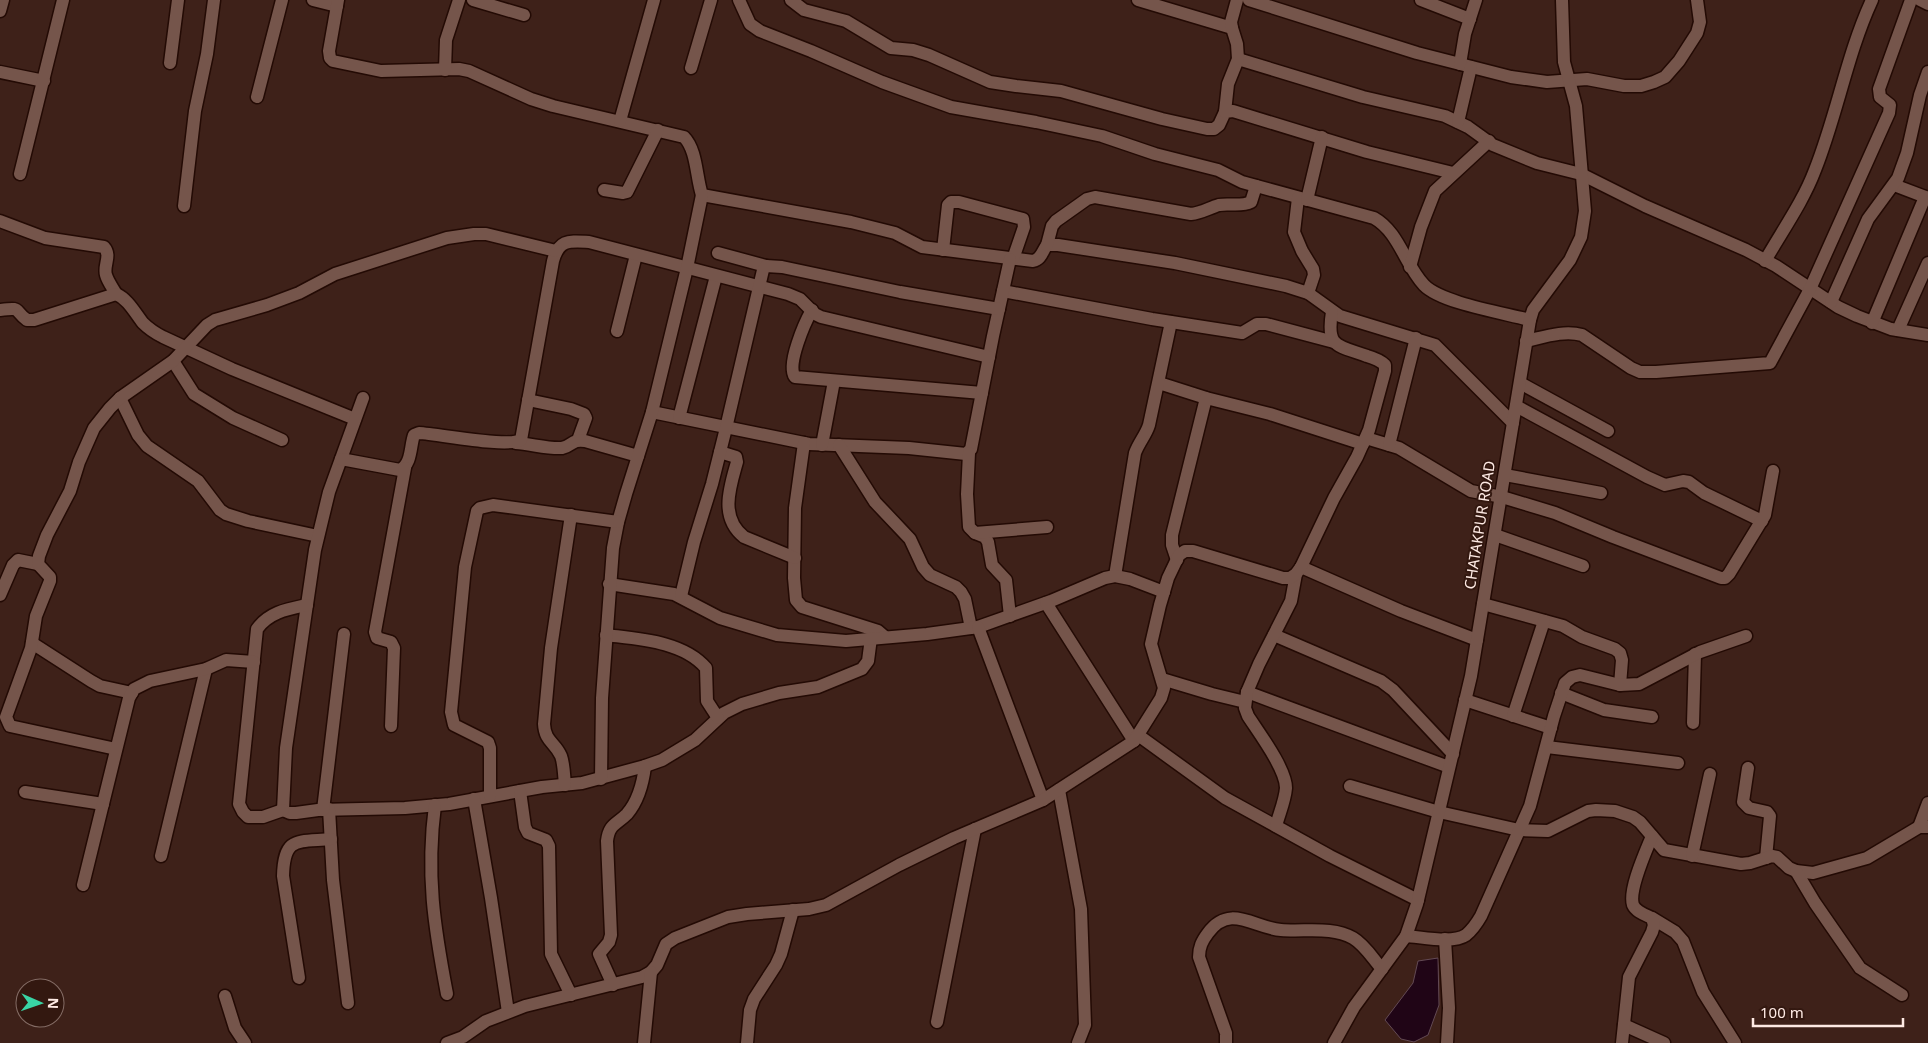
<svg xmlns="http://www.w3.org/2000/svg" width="1928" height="1043" font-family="'Noto Sans',sans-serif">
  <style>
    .water { fill: #200516; stroke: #634a54 }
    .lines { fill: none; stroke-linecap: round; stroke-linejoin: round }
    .minor-casing { stroke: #230a04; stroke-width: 15 }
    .minor { stroke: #75554b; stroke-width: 12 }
    .labels { text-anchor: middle; stroke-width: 4; stroke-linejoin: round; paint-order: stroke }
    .street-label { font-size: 15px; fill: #feeae4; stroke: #331810 }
  </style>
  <rect width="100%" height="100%" fill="#3e2119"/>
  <path class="water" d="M 1438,958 L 1439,1005 L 1428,1035 L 1414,1042 L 1401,1039 L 1385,1020 L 1413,983 L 1418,961 Z"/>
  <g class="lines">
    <g class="minor-casing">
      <g id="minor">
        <path d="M 313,0 L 337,6"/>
        <path d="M 338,0 L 329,51 L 330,58 L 333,61 L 381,71 L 459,69 L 469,71 L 531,99 L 553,106 L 684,137 C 697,150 696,177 702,195 L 851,222 L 895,233 L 922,247 L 1033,261 C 1042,259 1042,251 1047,245 L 1058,245 L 1175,263 L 1286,286 L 1308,293 L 1340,316 L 1435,345 L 1513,423"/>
        <path d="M 473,0 L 524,15"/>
        <path d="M 739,0 L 750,24 L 760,31 L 811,51 L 882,82 L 951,107 L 1036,122 L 1102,136 L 1155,154 L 1218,170 L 1242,182 L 1374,218 C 1399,232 1405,265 1424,285 C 1441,303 1504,313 1530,320"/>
        <path d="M 791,0 L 804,10 L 846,21 L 891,48 L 913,50 L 929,55 L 990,82 L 1016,86 L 1061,91 L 1162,119 L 1207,129 L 1214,129 L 1219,125 L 1225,112 L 1233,111 L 1367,152 L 1453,173"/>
        <path d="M 1138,0 L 1232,28"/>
        <path d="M 1249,0 L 1417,53 L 1511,77 L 1547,82 L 1587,79 L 1624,86 L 1641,86 L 1654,82 L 1665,77 L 1679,61 L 1697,33 L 1700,22 L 1697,0"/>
        <path d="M 1421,0 L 1470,19"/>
        <path d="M 1920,0 L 1928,4"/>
        <path d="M 0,11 L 3,0"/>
        <path d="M 1238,59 L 1363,97 L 1445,116 L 1468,127 L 1493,145 L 1537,163 L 1581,174 L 1645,206 L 1746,250 L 1776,266 L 1838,307 L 1857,316 L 1891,329 L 1928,335"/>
        <path d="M 170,63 L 178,0"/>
        <path d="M 1460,64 L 1465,34 L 1476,0"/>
        <path d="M 691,68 L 711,0"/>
        <path d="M 445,70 L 446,40 L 459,0"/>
        <path d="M 0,72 L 44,81"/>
        <path d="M 257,97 L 282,0"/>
        <path d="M 1225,112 L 1228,84 L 1238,59 L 1237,44 L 1232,28 L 1231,22 L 1237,0"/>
        <path d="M 620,121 L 654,0"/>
        <path d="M 1458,122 L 1471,67"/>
        <path d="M 20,174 L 63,0"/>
        <path d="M 1894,185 L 1928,198"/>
        <path d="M 604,190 L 623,193 L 627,192 L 658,130"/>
        <path d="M 1298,198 L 1294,232 L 1302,251 L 1313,269 L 1314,275 L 1308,293"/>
        <path d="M 1307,200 L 1322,137"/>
        <path d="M 184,206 L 195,111 L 207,54 L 214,0"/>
        <path d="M 0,221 L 45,238 L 104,247 C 112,256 103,265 106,275 C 108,282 113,288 116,294"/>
        <path d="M 1047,245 L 1052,226 L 1056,221 L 1087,199 L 1095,197 L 1191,214 C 1201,213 1209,208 1219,205 C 1229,203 1241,207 1251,202 L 1256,186"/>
        <path d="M 943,250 L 948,205 L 951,202 L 959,202 L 1023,219 L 1024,227 L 1013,259"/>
        <path d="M 718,253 L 766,266"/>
        <path d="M 1765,261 C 1782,231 1803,202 1815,170 C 1837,115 1847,54 1872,0"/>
        <path d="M 1410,267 L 1421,227 L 1435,191 L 1489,141"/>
        <path d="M 1003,291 L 1152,319 L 1242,333 L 1257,324 L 1266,324 L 1334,342"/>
        <path d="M 1831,302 L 1868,219 L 1898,178 L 1907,153 L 1920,95 L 1928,72"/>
        <path d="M 0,310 C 23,307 13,310 27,320 L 34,320 L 116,294 C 128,299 135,313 143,323 C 149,329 155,333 163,337 L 232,369 L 355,419"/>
        <path d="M 812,310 C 805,322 786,365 795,377 L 982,393"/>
        <path d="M 1872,323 L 1925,197"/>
        <path d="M 1898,330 L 1928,263"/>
        <path d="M 617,331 L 636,255"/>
        <path d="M 1526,341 C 1544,337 1564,330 1582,335 L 1631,368 L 1640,372 L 1656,372 L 1770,363 L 1810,289 L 1889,113 L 1890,105 L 1880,97 L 1879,89 L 1911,0"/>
        <path d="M 173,361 L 194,394 L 233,418 L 282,440"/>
        <path d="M 1159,383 L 1206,398 L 1270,414 L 1363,444"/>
        <path d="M 1520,383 L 1608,431"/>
        <path d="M 120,398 L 138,435 L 147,446 L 198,481 L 220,510 L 226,514 L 248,521 L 318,536"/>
        <path d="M 363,398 L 329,492 L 315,550 L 286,748 L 283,810 L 290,813 L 296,813 L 318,810 L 405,808 L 449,804 L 542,787 L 582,783 L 645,766 L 662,760 L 695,740 L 724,713 L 742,704 L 779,693 L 818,687 L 862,669 L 868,661 L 871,638"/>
        <path d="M 528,400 L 571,409 L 584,414 L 586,418 L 578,440"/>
        <path d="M 1516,406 L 1647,477 L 1665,485 L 1683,481 L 1689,482 L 1704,493 L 1762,521"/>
        <path d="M 652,412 L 809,444 L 909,448 L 966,454 L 971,449 L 993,336 L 1010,259"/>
        <path d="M 679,418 L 716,276"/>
        <path d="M 1366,438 L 1399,448 L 1471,491 L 1502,497 L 1555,513 L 1613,537 L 1721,578 L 1725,578 L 1729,574 L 1765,515 L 1773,471"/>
        <path d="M 516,443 C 531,444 548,449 562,448 C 573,446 571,439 585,441 L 638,456"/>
        <path d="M 804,443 L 795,508 L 794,578 L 796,600 L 802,607 L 878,631 L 885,637"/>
        <path d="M 822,445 L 834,381"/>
        <path d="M 839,445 L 875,502 L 910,539 L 923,567 L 930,575 L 956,587 L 961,592 L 965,599 L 971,628"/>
        <path d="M 1389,445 L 1416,338"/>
        <path d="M 720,452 L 736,457 L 737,462 C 730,487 719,517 744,537 L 795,558"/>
        <path d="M 969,453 L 967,494 L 969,527 L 975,533 L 985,537 L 988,542 L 992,565 L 1006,580 L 1010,616"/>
        <path d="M 341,459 L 400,470 C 412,464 410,446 414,435 L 419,433 C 439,434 507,448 521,440 L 553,261 C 559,239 569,241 589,242 L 788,294 L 800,299 L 815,314 L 821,317 L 989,357"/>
        <path d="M 1505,475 L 1601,493"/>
        <path d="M 975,533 L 1047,527"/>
        <path d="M 1495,535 L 1583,566"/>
        <path d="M 1177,560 L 1172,545 L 1172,535 L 1206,398"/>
        <path d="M 1301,567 L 1401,611 L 1477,640"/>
        <path d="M 1115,576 L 1135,453 C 1139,442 1146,435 1149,425 L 1171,322"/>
        <path d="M 609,584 L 674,594 L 720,618 L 777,635 L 846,641 L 927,634 L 978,627 L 1051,601 L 1105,578 L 1115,576 L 1130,579 L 1164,592"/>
        <path d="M 0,595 L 13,565 L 18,560 L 38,564"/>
        <path d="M 681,596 L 694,542 L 712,484 L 726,428 L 763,270 L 766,266 L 782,267 L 900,292 L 999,309"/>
        <path d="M 1046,603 L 1134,741"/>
        <path d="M 1483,604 L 1563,626 L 1582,637 L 1615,649 L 1620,653 L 1622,660 L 1620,685"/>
        <path d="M 978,627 L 1043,800"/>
        <path d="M 606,635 C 638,639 683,641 706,668 L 707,701 L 718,718"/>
        <path d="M 1274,635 L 1381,681 L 1393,690 L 1453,754"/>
        <path d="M 32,643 L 91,681 L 100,686 L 132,693"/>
        <path d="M 1162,679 L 1212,694 L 1245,702"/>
        <path d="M 1247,692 L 1449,767"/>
        <path d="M 1561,693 L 1604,710 L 1652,717"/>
        <path d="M 1465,700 L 1551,728"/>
        <path d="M 1513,716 L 1544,621"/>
        <path d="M 1693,723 L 1695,654"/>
        <path d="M 391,726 L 394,648 L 391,642 L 377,638 L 375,632 L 405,468"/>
        <path d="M 1138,735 L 1225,798 L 1330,856 L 1418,900"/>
        <path d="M 1547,747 L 1678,763"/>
        <path d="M 116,749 L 10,726 L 6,717 L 31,648 L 36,616 L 50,581 L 50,577 L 38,564 L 39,556 L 47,535 L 70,491 L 79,462 L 94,428 L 110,408 L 120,398 L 173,361 L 207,325 L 215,320 L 267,305 L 299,293 L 335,274 L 447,238 L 474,234 L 486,234 L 556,251"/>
        <path d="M 1748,768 L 1743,802 L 1749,808 L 1767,812 L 1770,816 L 1766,858"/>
        <path d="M 601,779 L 602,698 L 613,548 L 618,522 L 626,494 L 652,412 L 687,268 L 702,195"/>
        <path d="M 565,785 C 564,776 564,764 561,756 C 555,742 545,742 544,724 L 551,648 L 571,515"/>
        <path d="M 1350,786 L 1439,812 L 1519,830 L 1548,831 L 1588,811 L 1596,810 L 1615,811 L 1633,817 L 1640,822 L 1664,850 L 1741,864 L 1750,863 L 1772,856 L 1777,857 L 1789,868 L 1796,871 L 1813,873 L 1867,858 L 1914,830 L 1919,827 L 1928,827"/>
        <path d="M 1059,790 L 1081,909 L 1085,1025 L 1078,1043"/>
        <path d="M 520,791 L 525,827 L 528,833 L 546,840 L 549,846 L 551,954 L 571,995"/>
        <path d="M 25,792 L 103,804"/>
        <path d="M 490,796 L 490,748 L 488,742 L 454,725 L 451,712 L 465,567 L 477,511 L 480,508 L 493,505 L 618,522"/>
        <path d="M 474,799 L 491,898 L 508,1012"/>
        <path d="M 435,805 C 426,874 434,926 447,994"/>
        <path d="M 329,809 L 333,880 L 348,1003"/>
        <path d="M 283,810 L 263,817 L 248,817 L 243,812 L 239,804 L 257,629 C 269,612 288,609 307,605"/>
        <path d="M 323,810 L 344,634"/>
        <path d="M 1276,826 C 1279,814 1285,801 1286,788 C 1286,769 1259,733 1248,716 L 1245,708 L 1247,692 L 1259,664 L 1291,601 L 1296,574"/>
        <path d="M 1919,827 L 1928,803"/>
        <path d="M 161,856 L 206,669"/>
        <path d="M 1692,856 L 1710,774"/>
        <path d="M 1796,871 L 1815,903 L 1860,968 L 1902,995"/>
        <path d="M 83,885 L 129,698 L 134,689 L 150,681 L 206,669 L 226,660 L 254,662"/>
        <path d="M 1652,918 L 1675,932 L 1683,941 L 1703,992 L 1735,1043"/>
        <path d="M 1406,936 C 1422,937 1453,944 1466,935 C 1472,930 1477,923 1481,916 L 1530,806 L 1554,716 L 1565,683 L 1572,677 L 1580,675 L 1620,685 L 1639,684 L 1700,652 L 1746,636"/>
        <path d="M 1445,939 L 1449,1008 L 1447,1043"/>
        <path d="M 299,978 L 283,876 C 284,836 297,842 331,839"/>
        <path d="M 613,985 L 599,954 L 609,942 L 611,935 L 607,841 C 609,824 616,825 627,814 C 639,800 643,783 645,766"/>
        <path d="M 225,996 L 235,1028 L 245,1043"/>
        <path d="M 937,1022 L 975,829"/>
        <path d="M 1624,1025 L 1664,1043"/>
        <path d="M 447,1043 L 463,1037 L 486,1021 L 525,1006 L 642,977 L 651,972 L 657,965 L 666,944 L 675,938 L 728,917 L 747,914 L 809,909 L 826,905 L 899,865 L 954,838 L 1043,800 L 1134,741 L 1161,698 L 1164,688 L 1151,644 L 1160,605 L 1168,578 L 1179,555 L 1185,551 L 1193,551 L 1283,578 L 1290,578 L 1296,574 L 1301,567 L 1334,498 L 1357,457 L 1369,430 L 1385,371 L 1385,365 C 1380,360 1374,358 1367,356 C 1337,345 1326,348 1332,312"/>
        <path d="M 644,1043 L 651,972"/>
        <path d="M 747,1043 L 750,1010 L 754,999 L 776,965 L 781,954 L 793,910"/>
        <path d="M 1226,1043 L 1226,1033 L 1199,957 C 1199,947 1202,941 1208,933 C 1230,903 1254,928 1281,930 C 1305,932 1332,926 1353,938 C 1365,945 1373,959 1382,969"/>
        <path d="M 1334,1043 L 1354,1007 L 1406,936 L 1417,904 L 1471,676 L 1530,320 L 1533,310 L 1570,260 L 1581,237 L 1585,211 L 1576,106 L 1564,62 L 1562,0"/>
        <path d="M 1622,1043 L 1629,977 L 1652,932 L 1654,925 L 1652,918 C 1646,915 1636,912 1633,905 C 1628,890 1646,851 1652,836"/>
      </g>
    </g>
    <use href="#minor" class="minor"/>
  </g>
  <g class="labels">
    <g class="street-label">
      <text transform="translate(1480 525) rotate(-81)" y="5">CHATAKPUR ROAD</text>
    </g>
  </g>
  <g transform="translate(40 1003) rotate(92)"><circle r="24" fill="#331810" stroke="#846c65"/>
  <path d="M0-4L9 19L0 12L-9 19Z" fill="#39d4a5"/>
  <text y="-8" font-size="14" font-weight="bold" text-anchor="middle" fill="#feeae4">N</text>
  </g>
  <path d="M1753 1018v8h150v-8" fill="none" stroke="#feeae4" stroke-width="2.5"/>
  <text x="1760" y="1018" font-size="15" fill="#feeae4" stroke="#331810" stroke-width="4" paint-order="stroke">100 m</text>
</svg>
